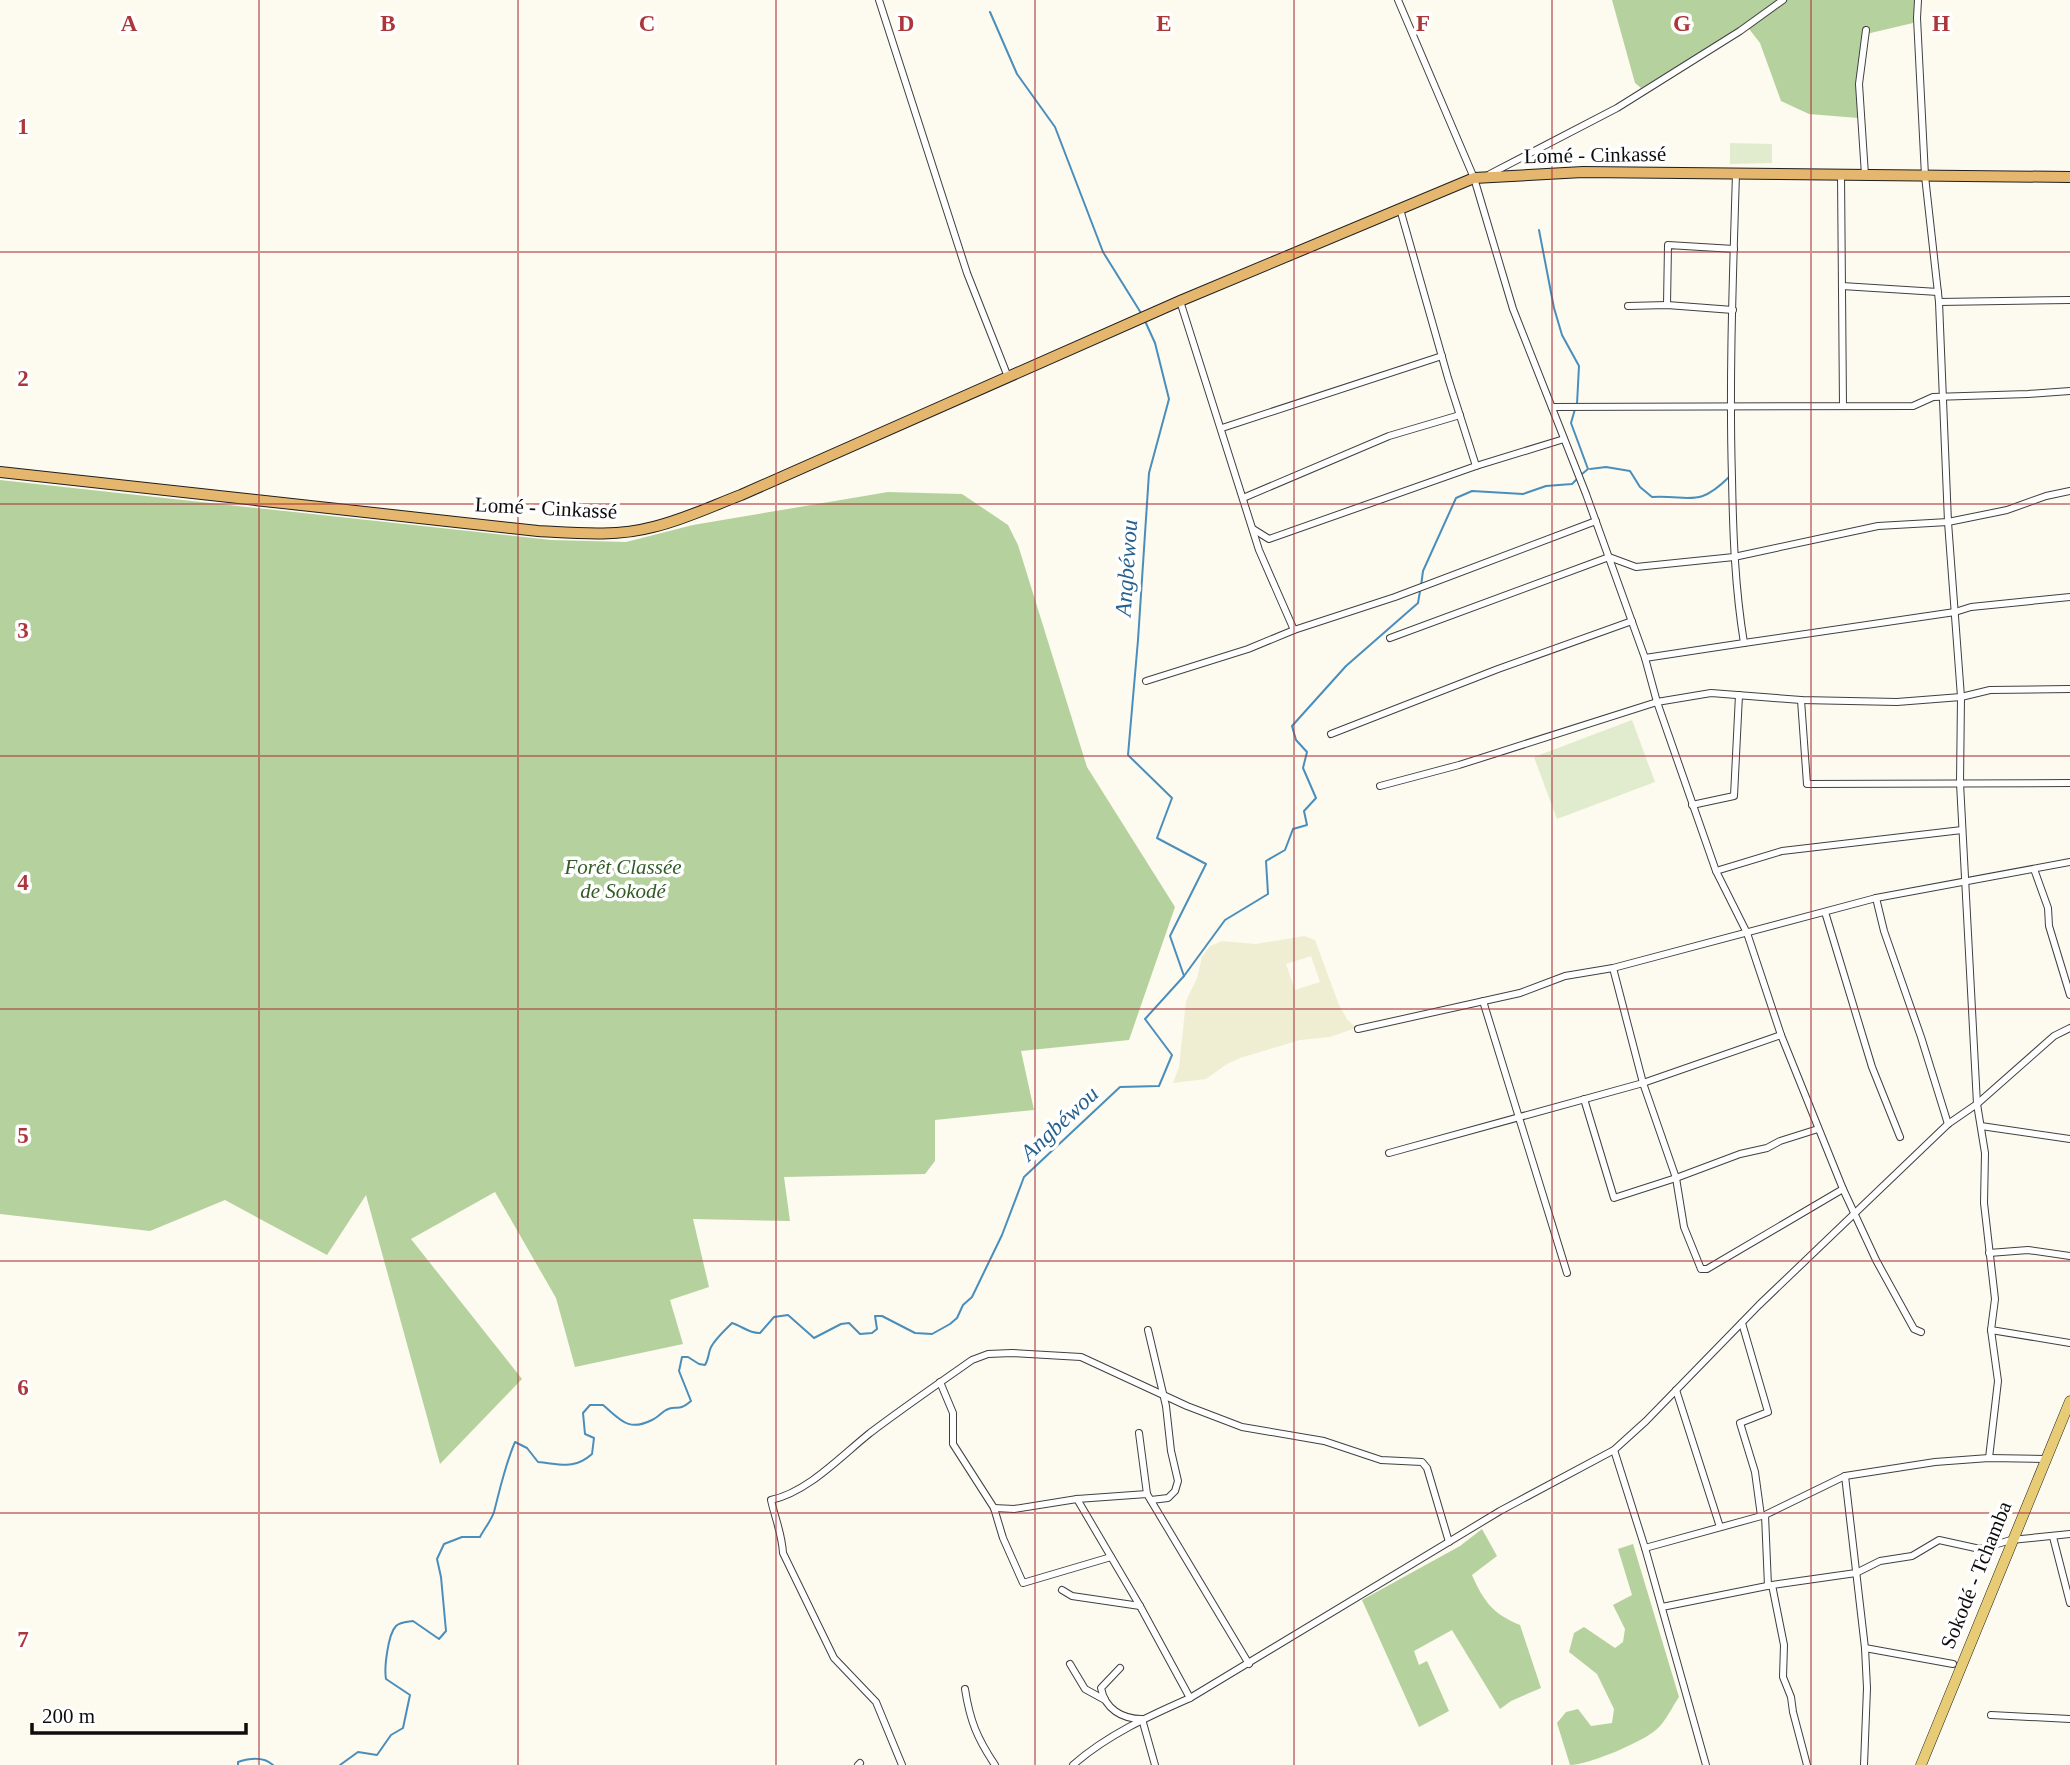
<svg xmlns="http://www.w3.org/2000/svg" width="2070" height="1765" font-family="'Times New Roman',serif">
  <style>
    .farmland { fill: #f0eed2; fill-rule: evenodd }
    .forest { fill: #b5d29e }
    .pitch { fill: #e1ecce }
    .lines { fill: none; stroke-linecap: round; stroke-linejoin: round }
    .stream { stroke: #4a8ebc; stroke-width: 2 }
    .minor-casing { stroke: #404040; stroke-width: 8 }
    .primary-casing { stroke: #1e1e1e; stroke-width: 11 }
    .trunk-casing { stroke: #1e1e1e; stroke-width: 12 }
    .minor { stroke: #fff; stroke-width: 6 }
    .primary { stroke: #e7cc75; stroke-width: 10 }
    .trunk { stroke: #e4b66e; stroke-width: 10 }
    .grid { fill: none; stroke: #ab373b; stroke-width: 2; stroke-opacity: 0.55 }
    .labels { text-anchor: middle; stroke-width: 7; stroke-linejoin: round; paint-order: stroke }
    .street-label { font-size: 21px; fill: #0d0d0d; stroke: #fff }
    .park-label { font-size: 21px; font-style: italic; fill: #315c26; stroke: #fff }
    .water-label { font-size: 23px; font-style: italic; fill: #26608f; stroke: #fff }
    .grid-label { font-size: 23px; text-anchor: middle; font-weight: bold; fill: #ab373b; stroke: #fff; stroke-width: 7; stroke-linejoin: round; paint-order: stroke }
  </style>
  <rect width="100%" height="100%" fill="#fdfaef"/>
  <path class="farmland" d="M 1304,936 L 1315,940 L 1339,1005 L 1347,1019 L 1356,1028 L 1330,1037 L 1300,1040 L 1240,1058 L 1227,1064 L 1206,1079 L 1173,1083 L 1179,1067 L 1186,1001 L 1197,978 L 1202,957 L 1210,946 L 1222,941 L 1256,944 ZM 1311,956 L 1320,982 L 1295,990 L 1286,964 Z"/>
  <g class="forest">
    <path d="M 1612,0 L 1915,0 L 1913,23 L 1862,35 L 1858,118 L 1809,114 L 1781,101 L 1760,43 L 1746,25 L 1641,88 L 1635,83 Z"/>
    <path d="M 0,480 L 551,540 L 626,542 L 693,525 L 888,492 L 962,494 L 1008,525 L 1018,545 L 1087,767 L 1175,907 L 1129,1040 L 1021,1051 L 1034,1110 L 935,1120 L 935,1161 L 925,1174 L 784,1177 L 790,1221 L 693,1219 L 709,1287 L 670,1300 L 683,1344 L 575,1367 L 556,1298 L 495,1192 L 411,1239 L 522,1379 L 440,1464 L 366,1195 L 327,1255 L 225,1200 L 150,1231 L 0,1214 Z"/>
    <path d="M 1482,1529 L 1497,1556 L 1472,1575 C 1484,1602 1493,1614 1520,1625 L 1541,1688 L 1511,1701 L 1500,1709 L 1452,1630 L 1414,1651 L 1419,1665 L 1427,1661 L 1449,1711 L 1419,1727 L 1362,1600 L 1460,1546 Z"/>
    <path d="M 1633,1544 L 1679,1697 C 1672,1707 1666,1721 1657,1729 C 1643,1742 1588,1765 1570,1765 L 1557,1723 L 1566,1712 L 1578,1709 L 1591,1726 L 1612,1723 L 1614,1709 L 1597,1674 L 1569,1652 L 1574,1633 L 1584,1627 L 1615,1648 L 1623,1642 L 1625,1629 L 1613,1605 L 1632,1595 L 1618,1549 Z"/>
  </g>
  <g class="pitch">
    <path d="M 1730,143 L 1772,144 L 1772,163 L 1730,164 Z"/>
    <path d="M 1632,720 L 1655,782 L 1557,819 L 1534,757 Z"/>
  </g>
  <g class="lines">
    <g class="stream">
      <path d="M 990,12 L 1017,74 L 1055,127 L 1103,252 L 1141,313"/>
      <path d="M 1539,230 L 1554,308 L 1562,335 L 1579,366 L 1577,404"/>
      <path d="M 1575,409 L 1571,423 L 1588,469 L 1582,474"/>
      <path d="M 1590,469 L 1606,467 L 1630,471 L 1640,487 L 1652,497 C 1691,495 1698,508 1729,477"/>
      <path d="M 1421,586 L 1423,571 L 1456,498 L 1472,491 L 1523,494 L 1546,486 L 1572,484 L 1578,478"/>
      <path d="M 1184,976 L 1225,920 L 1268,894 L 1266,861 L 1285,850 L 1293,829 L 1307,825 L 1304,811 L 1316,798 L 1303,768 L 1307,752 L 1296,740 L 1292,726 L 1346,666 L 1418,603 L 1420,591"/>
      <path d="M 238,1765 L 238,1762 C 250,1758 263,1756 273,1765"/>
      <path d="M 340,1765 L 358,1752 L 377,1755 L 391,1735 L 403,1728 L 410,1695 L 386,1679 C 384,1668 388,1634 396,1626 C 400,1622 407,1622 413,1621 L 439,1639 L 446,1631 L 441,1577 L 437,1559 L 444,1544 L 462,1537 L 480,1537 C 484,1529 491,1521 494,1512 C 500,1489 505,1465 515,1442 L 527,1448 L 538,1462 C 561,1464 574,1470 592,1454 L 594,1438 L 585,1434 L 583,1413 L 590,1405 L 603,1405 C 621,1420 628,1432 652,1420 C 657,1418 661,1413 666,1410 C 677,1404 677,1413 691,1401 L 679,1371 L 682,1357 L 688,1357 L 699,1364 L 705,1365 C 709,1359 708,1353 711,1347 C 716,1338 724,1331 732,1323 C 742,1326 750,1334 760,1333 L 774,1317 L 788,1315 L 814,1338 L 841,1324 L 849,1323 L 860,1334 L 872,1333 L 877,1329 L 875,1316 L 882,1316 L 915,1333 L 932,1334 L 950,1324 L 957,1318 L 963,1305 L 972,1297 L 1002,1235 L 1024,1177 L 1120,1087 L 1159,1086 L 1172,1055 L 1145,1019 L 1184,976 L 1170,936 L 1206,864 L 1157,838 L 1172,798 L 1128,755 L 1138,640 L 1149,473 L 1169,399 L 1155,343 L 1145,321"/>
    </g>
    <g class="minor-casing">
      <g id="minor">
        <path d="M 879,0 L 967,273 L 1008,377"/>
        <path d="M 1398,0 L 1474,178 L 1513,309 L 1586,494 L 1645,658 L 1657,702 L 1716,871 L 1747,933 L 1781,1035 L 1843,1189 L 1876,1260 L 1914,1329 L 1921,1332"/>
        <path d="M 1918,0 L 1917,18 L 1925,176 L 1939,302 L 1948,522 L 1961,697 L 1960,783 L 1977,1104 L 1985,1153 L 1984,1203 L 1995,1299 L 1991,1330 L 1998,1381 L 1989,1458"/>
        <path d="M 1490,174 L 1617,108 L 1740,31 L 1783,0"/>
        <path d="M 1841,175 L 1843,406"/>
        <path d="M 1865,175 L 1859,84 L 1866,30"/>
        <path d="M 1400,209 L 1448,378 L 1476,466"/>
        <path d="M 1842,286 L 1938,292"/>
        <path d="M 1180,301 L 1259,550 L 1294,630"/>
        <path d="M 1939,302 L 2070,300"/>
        <path d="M 1667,305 L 1668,245 L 1734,249"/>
        <path d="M 1628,306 L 1667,305 L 1733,310"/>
        <path d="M 1552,407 L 1913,406 L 1933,397 L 2028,394 L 2070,391"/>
        <path d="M 1222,428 L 1442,356"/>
        <path d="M 1243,498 L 1389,436 L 1460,415"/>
        <path d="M 1253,529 L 1269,539 L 1476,466 L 1564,439"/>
        <path d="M 1390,638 L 1609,557 L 1636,567 L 1734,557 L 1878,526 L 1948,522 L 2007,510 L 2046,496 L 2070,491"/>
        <path d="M 1744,643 L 1955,612 L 1971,607 L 2070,597"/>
        <path d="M 1645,658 L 1744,643 C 1735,588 1733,534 1732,478 C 1729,377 1733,275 1736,173"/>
        <path d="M 1146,681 L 1248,649 L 1294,630 L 1395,597 L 1596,521"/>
        <path d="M 1801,700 L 1807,784 L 2070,783"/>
        <path d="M 1331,734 L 1498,669 L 1632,621"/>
        <path d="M 1380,786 L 1459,765 L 1657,702 L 1711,693 L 1801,700 L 1897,702 L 1961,697 L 1990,690 L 2070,689"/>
        <path d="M 1692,805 L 1734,796 L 1739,695"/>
        <path d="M 2034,869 L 2048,908 L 2049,926 L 2070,995"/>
        <path d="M 1716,871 L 1782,851 L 1962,830"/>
        <path d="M 1876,898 L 1884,931 L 1921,1037 L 1948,1124"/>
        <path d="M 1825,912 L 1872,1067 L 1900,1137"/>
        <path d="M 1613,968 L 1643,1083 L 1676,1178 L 1684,1227 L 1701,1269 L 1707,1269 L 1843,1189"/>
        <path d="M 1483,1001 L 1567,1273"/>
        <path d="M 1358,1029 L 1520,993 L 1565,976 L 1613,968 L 1876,898 L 2070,862"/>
        <path d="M 1584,1099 L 1614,1198 L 1676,1178 L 1740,1154 L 1767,1148 L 1780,1141 L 1818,1129"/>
        <path d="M 1981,1126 L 2070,1139"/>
        <path d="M 1389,1153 L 1643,1083 L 1781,1035"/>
        <path d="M 1989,1253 L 2028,1250 L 2070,1256"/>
        <path d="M 1742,1323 L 1768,1412 L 1740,1423 L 1755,1472 L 1761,1516"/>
        <path d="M 1148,1330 L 1166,1406 L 1171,1451 L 1178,1481 L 1175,1491 L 1168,1498 L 1151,1500"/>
        <path d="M 1991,1330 L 2070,1343"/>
        <path d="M 940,1382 L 953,1413 L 953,1444 L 994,1508 L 1003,1538 L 1023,1583 L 1111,1557"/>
        <path d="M 1676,1390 L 1720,1527"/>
        <path d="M 1139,1433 L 1147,1494"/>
        <path d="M 1614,1450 L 1645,1548 L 1706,1765"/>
        <path d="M 1845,1476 L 1865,1648 L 1867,1688 L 1864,1765"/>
        <path d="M 1077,1499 L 1140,1606 L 1190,1698"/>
        <path d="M 994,1508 L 1014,1509 L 1077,1499 L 1147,1494 L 1249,1664"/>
        <path d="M 1765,1515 L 1768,1586"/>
        <path d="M 2053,1537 L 2070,1603"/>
        <path d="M 1645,1548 L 1765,1515 L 1845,1476 L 1935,1462 L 1989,1458 L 2045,1459"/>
        <path d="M 1772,1585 L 1784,1645 L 1783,1677 L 1791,1697 L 1793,1712 L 1807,1765"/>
        <path d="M 1062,1590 L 1072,1596 L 1140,1606"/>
        <path d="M 1662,1607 L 1772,1585 L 1856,1573 L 1880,1561 L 1912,1556 L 1939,1540 L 1980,1549 L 2011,1540 L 2070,1534"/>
        <path d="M 1865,1648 L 1953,1664"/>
        <path d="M 1070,1664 L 1085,1689 L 1105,1700"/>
        <path d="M 1120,1668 L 1101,1688 C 1105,1709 1122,1719 1142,1719 L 1155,1765"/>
        <path d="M 965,1689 C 970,1721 977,1738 995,1765"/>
        <path d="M 1991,1715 L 2070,1719"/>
        <path d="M 858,1765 L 860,1763"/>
        <path d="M 902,1765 L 876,1702 L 834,1658 L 783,1553 C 782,1534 775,1518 771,1500 C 808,1492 841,1456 870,1433 C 903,1408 938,1384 972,1360 L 988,1354 L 1012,1353 L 1081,1357 L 1187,1406 L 1242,1427 L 1324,1441 L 1381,1460 L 1422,1462 L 1427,1468 L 1449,1542"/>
        <path d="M 1073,1765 C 1107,1735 1149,1716 1190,1698 L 1500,1511 L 1614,1450 L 1646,1421 L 1759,1305 L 1948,1124 L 1977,1104 L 2054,1036 L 2070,1028"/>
      </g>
    </g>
    <g class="primary-casing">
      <path id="primary" d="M 1921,1765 L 2070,1401"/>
    </g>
    <g class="trunk-casing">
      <path id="trunk" d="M 0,472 L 538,531 C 576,533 616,537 653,527 C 683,520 712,506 741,495 L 1180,301 L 1474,178 L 1583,172 L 2070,177"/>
    </g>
    <use href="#minor" class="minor"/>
    <use href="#primary" class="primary"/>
    <use href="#trunk" class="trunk"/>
  </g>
  <path class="grid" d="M 259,0 L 259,1765M 518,0 L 518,1765M 776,0 L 776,1765M 1035,0 L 1035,1765M 1294,0 L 1294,1765M 1552,0 L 1552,1765M 1811,0 L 1811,1765M 0,252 L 2070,252M 0,504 L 2070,504M 0,756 L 2070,756M 0,1009 L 2070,1009M 0,1261 L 2070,1261M 0,1513 L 2070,1513"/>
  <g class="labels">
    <g class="street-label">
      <text transform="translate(1595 155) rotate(-1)" y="7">Lomé - Cinkassé</text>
      <text transform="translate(546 508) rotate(3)" y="7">Lomé - Cinkassé</text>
      <text transform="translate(1976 1575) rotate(-68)" y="7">Sokodé - Tchamba</text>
    </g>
    <g class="park-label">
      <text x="623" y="874">Forêt Classée<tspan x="623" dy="24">de Sokodé</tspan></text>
    </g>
    <g class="water-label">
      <text transform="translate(1126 568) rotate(-86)" y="8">Angbéwou</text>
      <text transform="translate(1059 1123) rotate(-43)" y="8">Angbéwou</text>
    </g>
  </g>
  <g class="grid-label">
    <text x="129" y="31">A</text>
    <text x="388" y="31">B</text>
    <text x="647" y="31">C</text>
    <text x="906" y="31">D</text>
    <text x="1164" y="31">E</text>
    <text x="1423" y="31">F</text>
    <text x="1682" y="31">G</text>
    <text x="1941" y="31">H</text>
    <text x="23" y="134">1</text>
    <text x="23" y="386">2</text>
    <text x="23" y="638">3</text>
    <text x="23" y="890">4</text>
    <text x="23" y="1143">5</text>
    <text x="23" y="1395">6</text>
    <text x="23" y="1647">7</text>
  </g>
  <path d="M32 1723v10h214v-10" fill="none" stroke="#0d0d0d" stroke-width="3.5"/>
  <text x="42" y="1723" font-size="21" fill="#0d0d0d" stroke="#ffffff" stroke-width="5" paint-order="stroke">200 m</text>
</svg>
